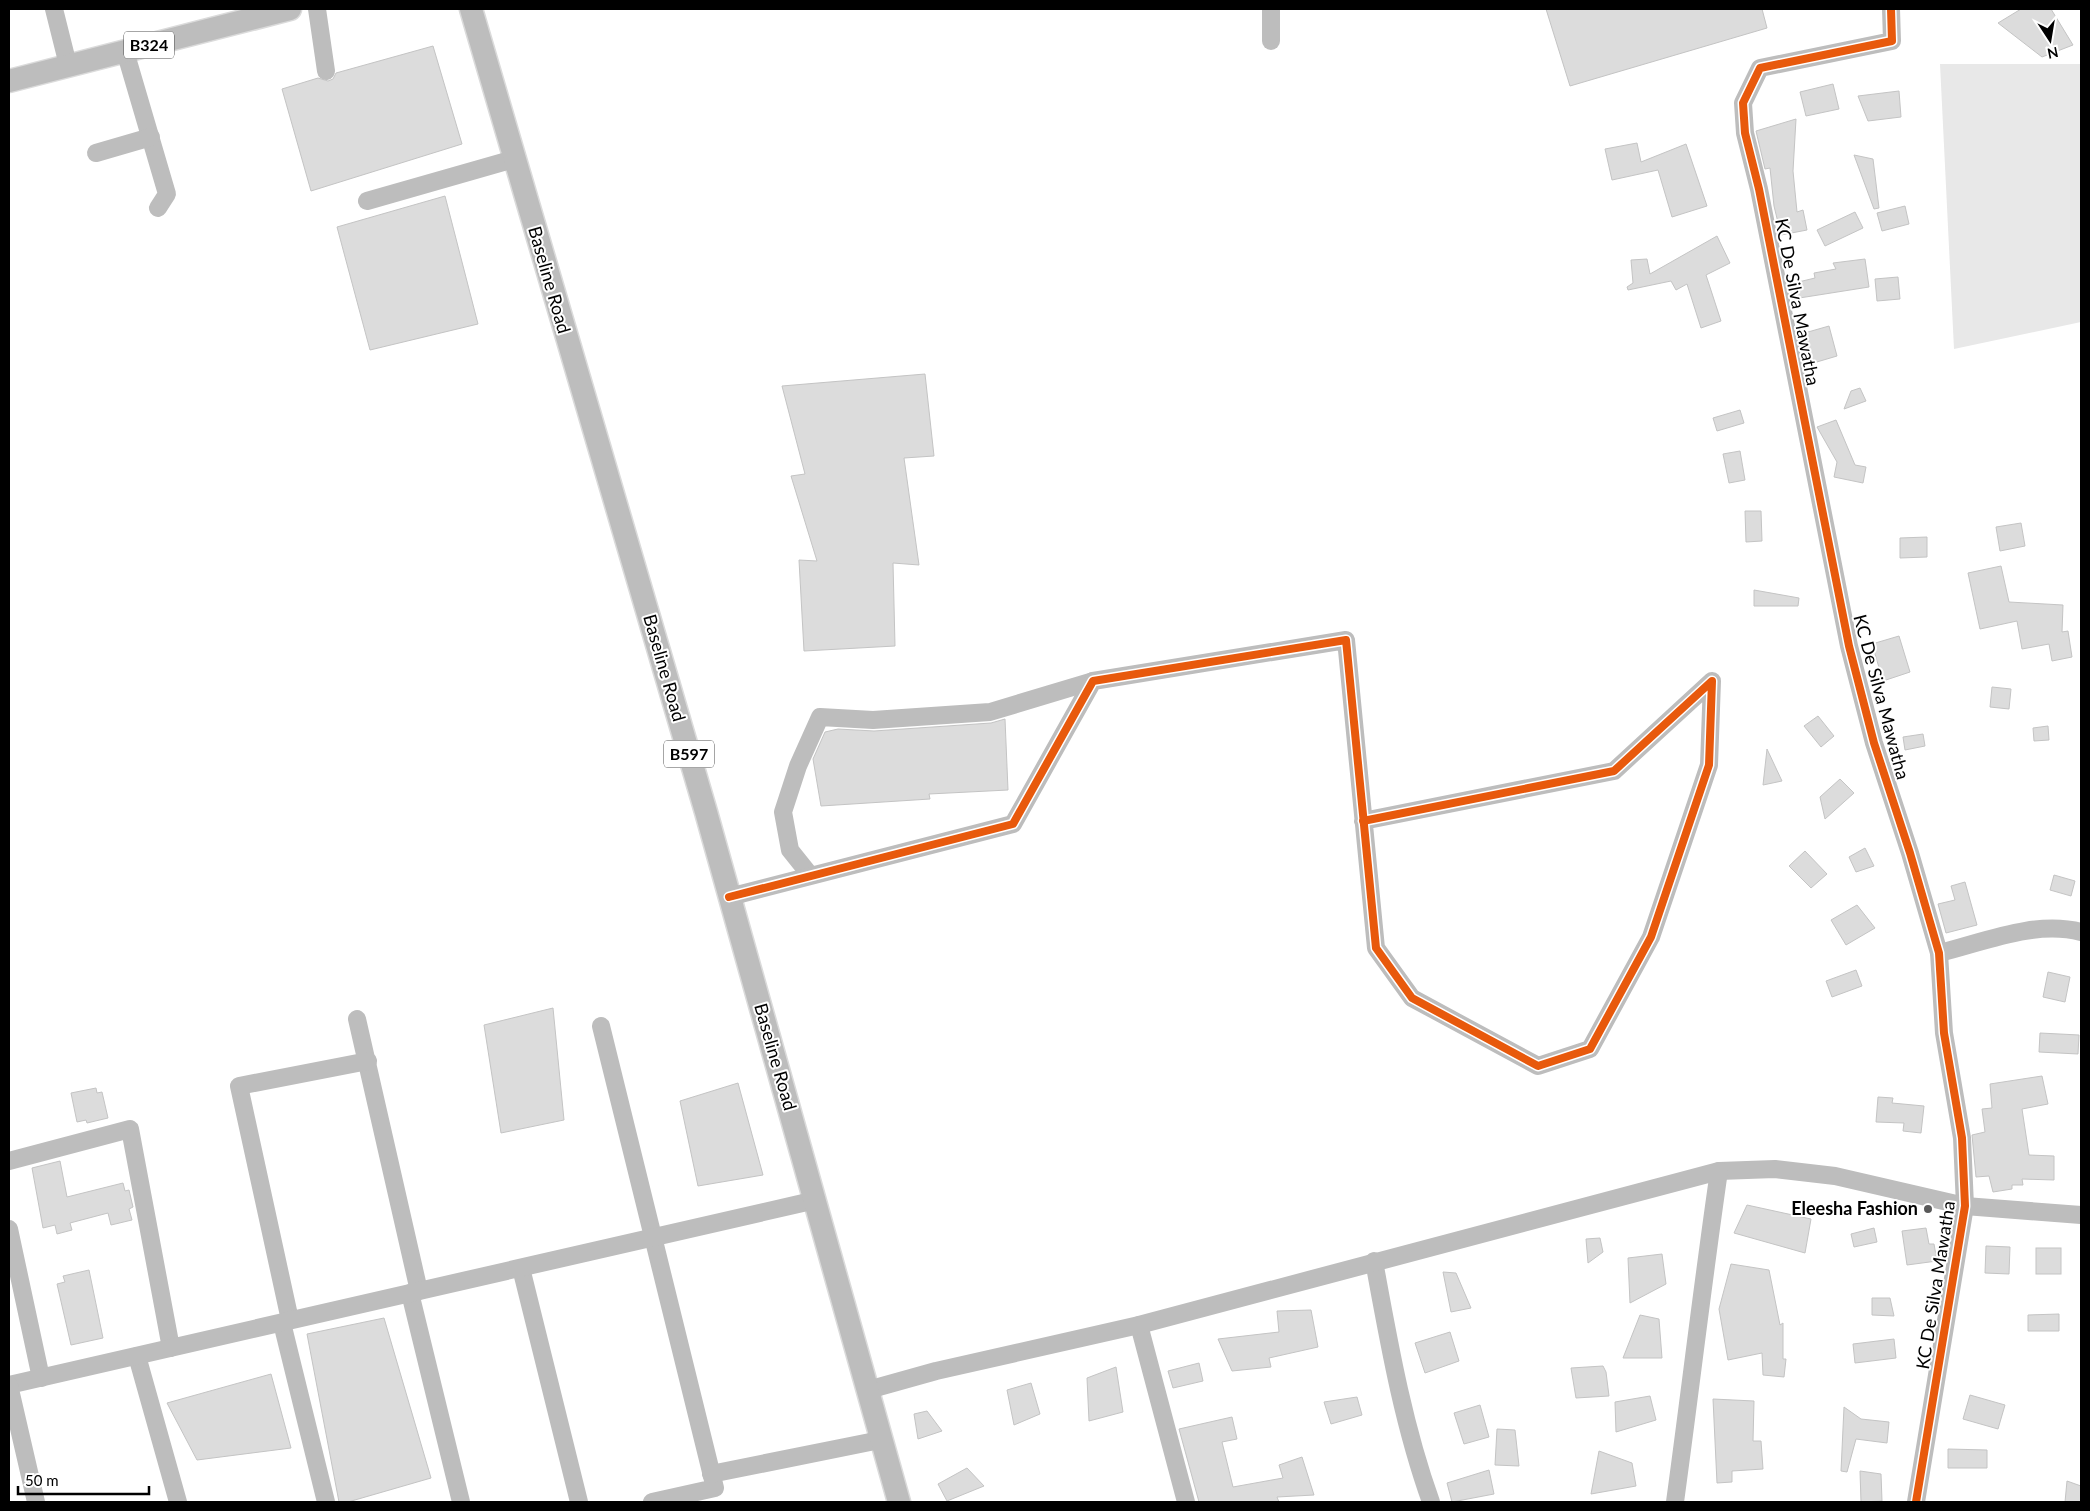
<svg xmlns="http://www.w3.org/2000/svg" width="2090" height="1511" font-family="Lato,sans-serif">
  <style>
    .green { fill: #e8e8e8 }
    .building { fill: #dcdcdc; stroke: #c4c4c4 }
    .lines { fill: none; stroke-linecap: round; stroke-linejoin: round }
    .major-casing { stroke: #dbdbdb; stroke-width: 25 }
    .minor { stroke: #bdbdbd; stroke-width: 18 }
    .major { stroke: #bdbdbd; stroke-width: 22 }
    .cycleway-casing { stroke: #fff; stroke-width: 11 }
    .cycleway { stroke: #e8590c; stroke-width: 8 }
    .poi-dot { fill: #595959; stroke: #fff; stroke-width: 2 }
    .labels { text-anchor: middle; stroke-width: 4; stroke-linejoin: round; paint-order: stroke }
    .shield { fill: #fff; stroke: #4c4c4c; stroke-width: 1 }
    .shield-label { font-size: 16px; font-weight: bold; fill: #000 }
    .street-label { font-size: 18px; fill: #000; stroke: #fff }
    .poi-label { font-size: 18px; font-weight: bold; fill: #000; stroke: #fff; text-anchor: end }
  </style>
  <rect width="100%" height="100%" fill="#fff"/>
  <path class="green" d="M 1940,64 L 2081,64 L 2081,322 L 1954,349 Z"/>
  <g class="building">
    <path d="M 1546,9 L 1762,9 L 1767,28 L 1570,86 Z"/>
    <path d="M 2021,9 L 2051,9 L 2073,45 L 2042,57 L 1998,23 Z"/>
    <path d="M 433,46 L 462,144 L 311,191 L 282,89 L 318,78 L 328,81 L 333,79 L 336,73 Z"/>
    <path d="M 1833,84 L 1839,109 L 1806,116 L 1800,92 Z"/>
    <path d="M 1899,91 L 1901,117 L 1868,121 L 1858,96 Z"/>
    <path d="M 1796,119 L 1793,171 L 1797,212 L 1803,210 L 1807,230 L 1781,235 L 1774,206 L 1770,168 L 1765,169 L 1756,131 Z"/>
    <path d="M 1637,143 L 1641,162 L 1686,144 L 1707,206 L 1672,217 L 1658,170 L 1612,180 L 1605,149 Z"/>
    <path d="M 1854,155 L 1873,159 L 1879,208 L 1874,209 Z"/>
    <path d="M 445,196 L 478,324 L 370,350 L 337,227 Z"/>
    <path d="M 1905,206 L 1909,224 L 1882,231 L 1877,213 Z"/>
    <path d="M 1855,212 L 1863,228 L 1825,246 L 1817,230 Z"/>
    <path d="M 1717,236 L 1730,263 L 1706,275 L 1721,321 L 1701,328 L 1687,284 L 1676,290 L 1671,281 L 1628,290 L 1627,287 L 1633,283 L 1631,260 L 1647,259 L 1650,274 Z"/>
    <path d="M 1865,259 L 1869,287 L 1793,299 L 1790,284 L 1815,278 L 1814,273 L 1836,269 L 1833,263 Z"/>
    <path d="M 1898,277 L 1900,299 L 1877,301 L 1875,279 Z"/>
    <path d="M 1829,326 L 1837,356 L 1810,364 L 1801,334 Z"/>
    <path d="M 925,374 L 934,456 L 904,458 L 919,565 L 893,563 L 895,646 L 804,651 L 799,560 L 817,561 L 791,476 L 805,474 L 782,386 Z"/>
    <path d="M 1860,388 L 1866,401 L 1844,409 L 1851,391 Z"/>
    <path d="M 1740,410 L 1744,423 L 1717,431 L 1713,418 Z"/>
    <path d="M 1836,420 L 1855,465 L 1866,467 L 1863,483 L 1834,477 L 1837,462 L 1817,427 Z"/>
    <path d="M 1740,451 L 1745,480 L 1729,483 L 1723,454 Z"/>
    <path d="M 1745,511 L 1761,511 L 1762,541 L 1746,542 Z"/>
    <path d="M 2021,523 L 2025,546 L 2000,551 L 1996,527 Z"/>
    <path d="M 1927,537 L 1927,557 L 1900,558 L 1900,538 Z"/>
    <path d="M 2001,566 L 2009,602 L 2063,605 L 2062,632 L 2068,631 L 2072,657 L 2052,661 L 2049,644 L 2022,649 L 2017,621 L 1980,629 L 1968,573 Z"/>
    <path d="M 1754,590 L 1799,598 L 1798,606 L 1754,606 Z"/>
    <path d="M 1899,636 L 1910,672 L 1883,681 L 1872,644 Z"/>
    <path d="M 1992,687 L 2011,689 L 2009,709 L 1990,707 Z"/>
    <path d="M 1818,716 L 1834,736 L 1821,747 L 1804,726 Z"/>
    <path d="M 1005,719 L 1008,790 L 929,794 L 930,799 L 821,806 L 813,759 L 825,732 L 838,729 L 874,731 L 991,723 Z"/>
    <path d="M 2048,726 L 2049,740 L 2034,741 L 2033,728 Z"/>
    <path d="M 1923,734 L 1925,746 L 1905,750 L 1903,737 Z"/>
    <path d="M 1767,749 L 1782,781 L 1763,785 Z"/>
    <path d="M 1840,779 L 1854,793 L 1825,819 L 1820,797 Z"/>
    <path d="M 1865,848 L 1874,866 L 1856,872 L 1849,857 Z"/>
    <path d="M 1805,851 L 1827,874 L 1811,888 L 1789,866 Z"/>
    <path d="M 2054,875 L 2075,881 L 2071,896 L 2050,890 Z"/>
    <path d="M 1965,882 L 1977,925 L 1946,933 L 1938,904 L 1955,900 L 1951,886 Z"/>
    <path d="M 1857,905 L 1875,928 L 1846,945 L 1831,920 Z"/>
    <path d="M 1856,970 L 1862,986 L 1832,997 L 1826,981 Z"/>
    <path d="M 2048,972 L 2070,977 L 2065,1002 L 2043,997 Z"/>
    <path d="M 553,1008 L 564,1120 L 501,1133 L 484,1025 Z"/>
    <path d="M 2040,1033 L 2079,1035 L 2078,1054 L 2039,1052 Z"/>
    <path d="M 2042,1076 L 2048,1104 L 2022,1109 L 2029,1155 L 2054,1156 L 2054,1180 L 2022,1179 L 2023,1185 L 2012,1185 L 2012,1189 L 1993,1192 L 1989,1176 L 1976,1177 L 1972,1135 L 1985,1132 L 1982,1109 L 1992,1108 L 1990,1084 Z"/>
    <path d="M 738,1083 L 763,1175 L 698,1186 L 680,1101 Z"/>
    <path d="M 96,1088 L 97,1093 L 102,1092 L 108,1118 L 87,1123 L 86,1120 L 77,1122 L 71,1093 Z"/>
    <path d="M 1878,1097 L 1893,1098 L 1892,1103 L 1924,1106 L 1921,1133 L 1903,1131 L 1904,1123 L 1876,1122 Z"/>
    <path d="M 60,1161 L 67,1197 L 123,1183 L 125,1191 L 129,1190 L 133,1207 L 129,1209 L 132,1220 L 111,1225 L 108,1213 L 70,1223 L 72,1230 L 57,1234 L 55,1225 L 43,1228 L 32,1168 Z"/>
    <path d="M 1747,1205 L 1811,1219 L 1805,1253 L 1734,1233 Z"/>
    <path d="M 1874,1228 L 1877,1242 L 1854,1247 L 1851,1234 Z"/>
    <path d="M 1926,1228 L 1929,1244 L 1934,1244 L 1937,1261 L 1907,1265 L 1902,1231 Z"/>
    <path d="M 1600,1238 L 1603,1252 L 1588,1263 L 1586,1239 Z"/>
    <path d="M 1986,1246 L 2010,1247 L 2009,1274 L 1985,1273 Z"/>
    <rect x="2036" y="1248" width="25" height="26"/>
    <path d="M 1662,1254 L 1666,1284 L 1630,1303 L 1628,1258 Z"/>
    <path d="M 1731,1264 L 1769,1270 L 1780,1325 L 1783,1323 L 1783,1359 L 1786,1359 L 1784,1377 L 1763,1375 L 1762,1353 L 1728,1360 L 1719,1309 Z"/>
    <path d="M 89,1270 L 103,1338 L 71,1345 L 57,1284 L 65,1282 L 63,1276 Z"/>
    <path d="M 1443,1272 L 1456,1273 L 1471,1308 L 1451,1312 Z"/>
    <path d="M 1872,1298 L 1890,1298 L 1894,1316 L 1872,1315 Z"/>
    <path d="M 1311,1310 L 1318,1347 L 1269,1358 L 1271,1367 L 1232,1371 L 1218,1339 L 1279,1332 L 1277,1311 Z"/>
    <path d="M 2059,1314 L 2059,1331 L 2028,1331 L 2028,1315 Z"/>
    <path d="M 1640,1315 L 1659,1319 L 1662,1358 L 1623,1358 Z"/>
    <path d="M 384,1318 L 431,1478 L 348,1502 L 339,1502 L 307,1334 Z"/>
    <path d="M 1450,1332 L 1459,1361 L 1425,1373 L 1415,1343 Z"/>
    <path d="M 1894,1339 L 1896,1358 L 1855,1363 L 1853,1344 Z"/>
    <path d="M 1199,1363 L 1203,1381 L 1173,1388 L 1168,1371 Z"/>
    <path d="M 1603,1366 L 1606,1372 L 1609,1396 L 1576,1398 L 1571,1368 Z"/>
    <path d="M 1116,1367 L 1123,1412 L 1089,1421 L 1087,1378 Z"/>
    <path d="M 271,1374 L 291,1448 L 197,1460 L 167,1403 Z"/>
    <path d="M 1031,1383 L 1040,1414 L 1014,1425 L 1007,1390 Z"/>
    <path d="M 1970,1395 L 2005,1405 L 1998,1429 L 1963,1419 Z"/>
    <path d="M 1650,1396 L 1656,1420 L 1616,1432 L 1615,1402 Z"/>
    <path d="M 1357,1397 L 1362,1415 L 1331,1424 L 1324,1402 Z"/>
    <path d="M 1713,1399 L 1754,1401 L 1753,1441 L 1761,1441 L 1763,1469 L 1732,1471 L 1732,1482 L 1717,1483 Z"/>
    <path d="M 1480,1405 L 1489,1437 L 1464,1444 L 1454,1413 Z"/>
    <path d="M 1844,1407 L 1861,1419 L 1889,1422 L 1887,1443 L 1856,1439 L 1847,1472 L 1841,1471 Z"/>
    <path d="M 927,1411 L 942,1431 L 918,1439 L 914,1414 Z"/>
    <path d="M 1232,1417 L 1237,1439 L 1222,1442 L 1233,1487 L 1283,1478 L 1279,1465 L 1302,1457 L 1314,1495 L 1277,1497 L 1279,1502 L 1199,1502 L 1179,1429 Z"/>
    <path d="M 1497,1429 L 1515,1430 L 1519,1466 L 1495,1465 Z"/>
    <path d="M 1948,1449 L 1987,1450 L 1987,1468 L 1948,1468 Z"/>
    <path d="M 1599,1451 L 1632,1463 L 1636,1486 L 1591,1494 Z"/>
    <path d="M 967,1468 L 984,1486 L 947,1501 L 938,1484 Z"/>
    <path d="M 1489,1470 L 1494,1494 L 1452,1502 L 1447,1483 Z"/>
    <path d="M 1860,1471 L 1881,1474 L 1882,1501 L 1861,1502 Z"/>
    <path d="M 2067,1481 L 2081,1486 L 2081,1502 L 2065,1502 Z"/>
  </g>
  <g class="lines">
    <g class="major-casing">
      <g id="major">
        <path d="M 471,9 L 706,812 L 899,1502"/>
        <path d="M 9,81 L 290,9"/>
      </g>
    </g>
    <g class="minor">
      <path d="M 54,9 L 68,65"/>
      <path d="M 317,9 L 326,71"/>
      <path d="M 1271,9 L 1271,41"/>
      <path d="M 1891,9 L 1892,41 L 1760,68 L 1743,103 L 1745,133 L 1759,189 L 1849,646 L 1874,743 L 1910,853 L 1939,953 L 1944,1033 L 1962,1138 L 1965,1206 L 1916,1502"/>
      <path d="M 125,51 L 167,194 L 158,208"/>
      <path d="M 96,153 L 151,137"/>
      <path d="M 367,201 L 514,159"/>
      <path d="M 810,875 L 790,850 L 783,812 L 798,766 L 820,717 L 873,720 L 990,712 L 1093,681"/>
      <path d="M 729,897 L 1013,824 L 1093,681 L 1346,640 L 1376,948 L 1412,998 L 1538,1066 L 1590,1049 L 1651,937 L 1709,765 L 1712,681 L 1614,771 L 1363,821"/>
      <path d="M 1939,953 C 1984,942 2035,920 2081,932"/>
      <path d="M 357,1019 L 419,1291"/>
      <path d="M 601,1026 L 715,1488 L 652,1502"/>
      <path d="M 9,1161 L 130,1129 L 171,1348"/>
      <path d="M 9,1229 L 41,1378"/>
      <path d="M 1374,1261 C 1389,1343 1403,1424 1431,1502"/>
      <path d="M 521,1268 L 579,1502"/>
      <path d="M 410,1293 L 461,1502"/>
      <path d="M 290,1320 L 239,1086 L 368,1061"/>
      <path d="M 282,1323 L 326,1502"/>
      <path d="M 1139,1325 L 1186,1502"/>
      <path d="M 137,1356 L 178,1502"/>
      <path d="M 9,1385 L 816,1200"/>
      <path d="M 9,1385 L 36,1502"/>
      <path d="M 868,1390 L 936,1371 L 1139,1325 L 1719,1171 L 1775,1169 L 1835,1176 L 1965,1206 L 2081,1215"/>
      <path d="M 711,1474 L 880,1440"/>
      <path d="M 1675,1502 C 1690,1392 1703,1281 1719,1171"/>
    </g>
    <use href="#major" class="major"/>
    <g class="cycleway-casing">
      <g id="cycleway">
        <path d="M 1891,9 L 1892,41 L 1760,68 L 1743,103 L 1745,133 L 1759,189 L 1849,646 L 1874,743 L 1910,853 L 1939,953 L 1944,1033 L 1962,1138 L 1965,1206 L 1916,1502"/>
        <path d="M 729,897 L 1013,824 L 1093,681 L 1346,640 L 1376,948 L 1412,998 L 1538,1066 L 1590,1049 L 1651,937 L 1709,765 L 1712,681 L 1614,771 L 1363,821"/>
      </g>
    </g>
    <use href="#cycleway" class="cycleway"/>
  </g>
  <circle class="poi-dot" cx="1928" cy="1209" r="5"/>
  <g class="labels">
    <g class="shield">
      <rect x="124" y="31.5" width="50" height="27" rx="4"/>
      <rect x="664" y="740.5" width="50" height="27" rx="4"/>
    </g>
    <g class="shield-label">
      <text x="149" y="51">B324</text>
      <text x="689" y="760">B597</text>
    </g>
    <g class="street-label">
      <text transform="translate(549 280) rotate(74)" y="6">Baseline Road</text>
      <text transform="translate(1797 302) rotate(79)" y="6">KC De Silva Mawatha</text>
      <text transform="translate(664 668) rotate(74)" y="6">Baseline Road</text>
      <text transform="translate(1881 697) rotate(75)" y="6">KC De Silva Mawatha</text>
      <text transform="translate(775 1057) rotate(74)" y="6">Baseline Road</text>
      <text transform="translate(1936 1285) rotate(-81)" y="6">KC De Silva Mawatha</text>
    </g>
    <g class="poi-label">
      <text x="1918" y="1215">Eleesha Fashion</text>
    </g>
  </g>
  <rect width="2090" height="1511" fill="none" stroke="#000000" stroke-width="20"/>
  <g transform="translate(2050 40) rotate(168)" stroke="#ffffff" stroke-width="4" paint-order="stroke">
  <path d="M0-4L9 19L0 12L-9 19Z" fill="#000000"/>
  <text y="-8" font-size="14" font-weight="bold" text-anchor="middle" fill="#000000">N</text>
  </g>
  <path d="M18 1486v8h131v-8" fill="none" stroke="#000000" stroke-width="2.5"/>
  <text x="25" y="1486" font-size="15" fill="#000000" stroke="#ffffff" stroke-width="4" paint-order="stroke">50 m</text>
</svg>
